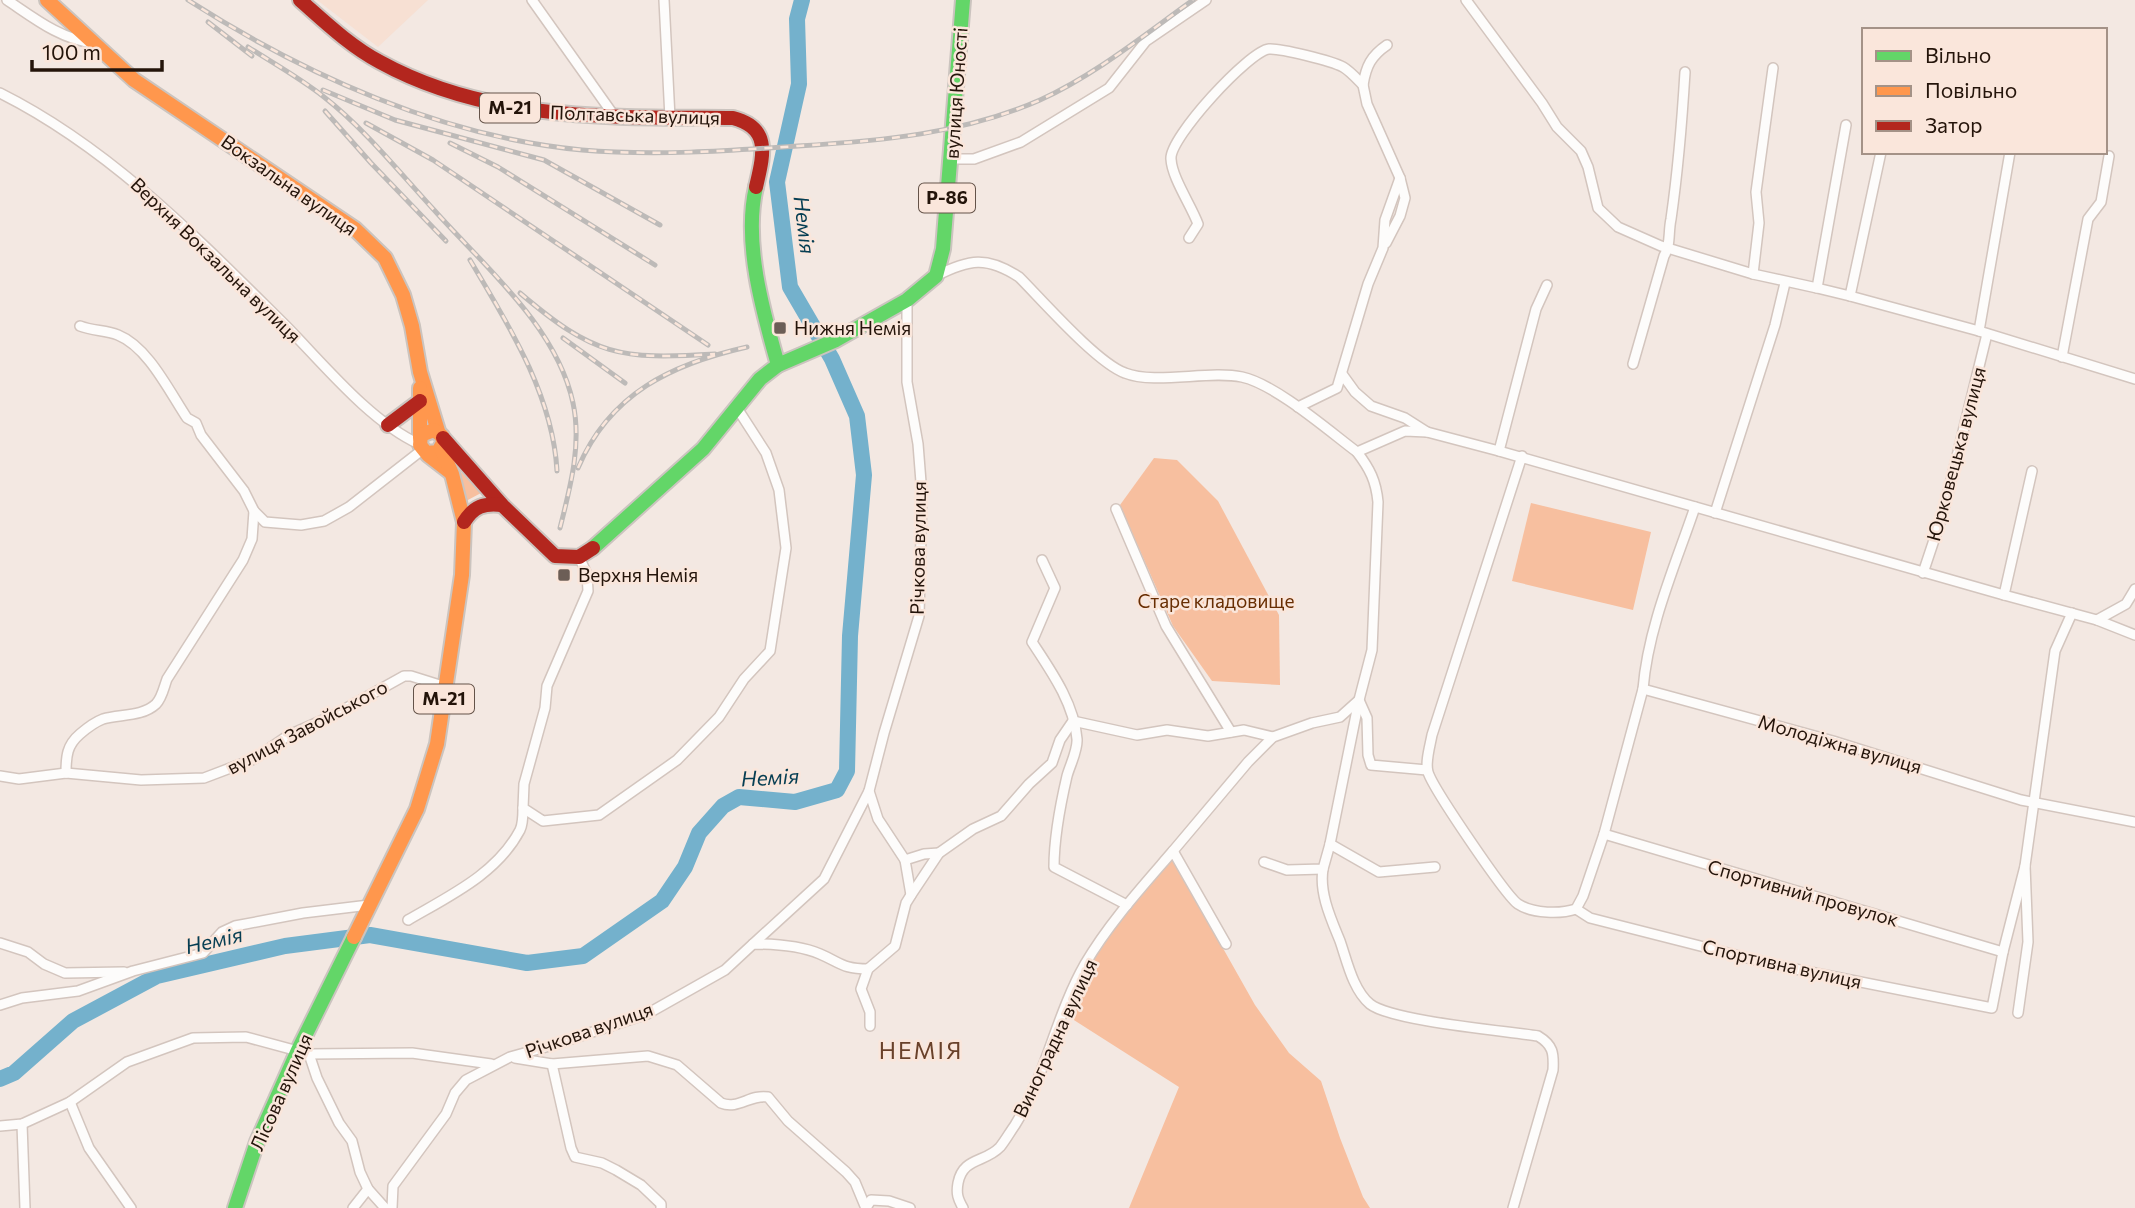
<svg xmlns="http://www.w3.org/2000/svg" width="2135" height="1208" font-family="Commissioner,sans-serif">
  <style>
    .built { fill: #f7e0d3 }
    .green { fill: #f7bf9f }
    .lines { fill: none; stroke-linecap: round; stroke-linejoin: round }
    .river { stroke: #74b1cc; stroke-width: 16 }
    .street-casing { stroke: #d3c5be; stroke-width: 12 }
    .fast-casing { stroke: #cbc4bf; stroke-width: 18 }
    .slow-casing { stroke: #cbc4bf; stroke-width: 18 }
    .jam-casing { stroke: #cbc4bf; stroke-width: 18 }
    .street { stroke: #fdfcfb; stroke-width: 9 }
    .fast { stroke: #63d668; stroke-width: 14 }
    .slow { stroke: #ff974d; stroke-width: 14 }
    .jam { stroke: #b3261e; stroke-width: 14 }
    .rail-casing { stroke: #bdbab8; stroke-width: 5 }
    .rail { stroke: #fae6db; stroke-width: 2.5; stroke-dasharray: 8; stroke-linecap: butt }
    .poi-dot { fill: #6c5e56; stroke: #fae6db; stroke-width: 2.5 }
    .labels { text-anchor: middle; stroke-width: 5; stroke-linejoin: round; paint-order: stroke }
    .shield { fill: #fae6db; stroke: #645349; stroke-width: 2 }
    .shield-label { font-size: 18px; font-weight: bold; fill: #24140a }
    .street-label { font-size: 19px; fill: #24140a; stroke: #fae6db }
    .poi-label { font-size: 19px; fill: #24140a; stroke: #fae6db; text-anchor: start }
    .park-label { font-size: 19px; fill: #682e03; stroke: #fae6db }
    .water-label { font-size: 21px; font-style: italic; fill: #063e53; stroke: #fae6db }
    .quarter-label { font-size: 23px; letter-spacing: 2px; fill: #69412a; stroke: #fae6db }
  </style>
  <rect width="100%" height="100%" fill="#f3e8e2"/>
  <path class="built" d="M 317,0 L 428,0 L 378,47 Z"/>
  <g class="green">
    <path d="M 1154,458 L 1177,460 L 1218,501 L 1279,615 L 1280,685 L 1212,681 L 1173,626 L 1120,505 Z"/>
    <path d="M 454,465 L 481,493 L 466,501 Z"/>
    <path d="M 1531,503 L 1651,532 L 1633,610 L 1512,581 Z"/>
    <path d="M 1172,858 L 1255,1005 L 1289,1053 L 1321,1081 L 1340,1138 L 1363,1197 L 1370,1208 L 1129,1208 L 1179,1087 L 1066,1015 L 1088,968 L 1126,912 Z"/>
  </g>
  <g class="lines">
    <path class="river" d="M 0,1079 L 14,1073 L 73,1021 L 157,976 L 285,946 L 370,935 L 527,963 L 583,956 L 662,901 L 685,867 L 699,833 L 723,806 L 739,797 L 795,802 L 837,790 L 847,771 L 850,636 L 864,475 L 857,416 L 832,359 L 790,287 L 777,182 L 799,84 L 797,19 L 802,0"/>
    <g class="street-casing">
      <g id="street">
        <path d="M 7,0 C 34,18 60,39 93,43"/>
        <path d="M 532,0 L 615,117"/>
        <path d="M 664,0 L 670,118"/>
        <path d="M 1466,0 L 1542,103 L 1557,127 L 1581,151 L 1588,167 L 1598,208 L 1618,227 L 1661,246 L 1753,274"/>
        <path d="M 1773,68 L 1756,192 L 1759,223 L 1753,274 L 1817,288"/>
        <path d="M 1363,85 L 1367,104 L 1400,178 L 1405,198 L 1400,216 L 1386,243"/>
        <path d="M 0,93 C 112,149 200,241 288,328 C 325,366 371,422 419,444"/>
        <path d="M 1846,125 L 1817,288 L 1850,296 L 1881,152"/>
        <path d="M 2010,152 L 1979,331 L 2135,379"/>
        <path d="M 951,159 L 974,159 L 1021,142 L 1109,88 L 1146,41 L 1206,0"/>
        <path d="M 1189,238 L 1198,224 C 1191,205 1172,178 1171,159 C 1169,138 1249,51 1269,49 C 1280,48 1332,61 1343,67 C 1350,71 1357,79 1363,85 C 1366,66 1371,56 1387,45"/>
        <path d="M 936,276 C 969,259 987,256 1019,277 C 1042,300 1097,363 1125,373 C 1155,385 1209,370 1242,377 C 1275,384 1329,431 1357,452 L 1405,431 L 1427,432"/>
        <path d="M 1850,296 L 1979,331"/>
        <path d="M 80,326 C 93,331 106,330 118,335 C 148,347 169,391 187,418 L 196,423 L 201,435 L 244,491 L 254,511 L 265,522 L 301,525 L 324,521 L 349,507 L 422,450"/>
        <path d="M 2062,357 L 2088,219 L 2101,202 L 2109,156"/>
        <path d="M 1633,364 L 1664,256 C 1671,245 1668,233 1671,219 C 1678,170 1682,122 1685,72"/>
        <path d="M 1342,374 L 1355,392 L 1371,406 L 1405,418 L 1427,432 L 1499,451 L 1536,309 L 1547,285"/>
        <path d="M 1298,407 L 1337,388 L 1368,284 L 1383,248 L 1385,220 L 1400,178"/>
        <path d="M 1499,451 L 2004,595"/>
        <path d="M 1522,456 L 1432,735 C 1430,746 1425,762 1428,772 C 1432,787 1506,896 1518,904 C 1533,914 1561,914 1576,909 L 1583,896 L 1604,834 L 1643,689 C 1648,627 1675,566 1695,507"/>
        <path d="M 2032,471 L 2004,595 L 2097,620 L 2135,635"/>
        <path d="M 1116,509 L 1166,626 L 1231,732"/>
        <path d="M 1715,513 L 1775,325 L 1785,283"/>
        <path d="M 579,557 L 587,574 L 588,591 L 547,686 L 545,708 L 524,784 L 523,808 L 543,821 L 599,815 L 677,760 L 719,717 L 744,679 L 770,651 L 786,548 L 779,490 L 766,453 L 737,408"/>
        <path d="M 1042,560 L 1055,588 L 1032,642 C 1051,671 1074,703 1077,739 C 1078,750 1070,765 1067,776 C 1060,806 1054,836 1054,867 L 1127,905"/>
        <path d="M 1923,573 L 1943,513 L 1987,334"/>
        <path d="M 2097,620 L 2126,604 L 2135,589"/>
        <path d="M 1643,689 L 1833,741 L 2021,800 L 2135,822"/>
        <path d="M 66,773 C 66,756 67,745 80,734 C 87,728 95,722 103,719 C 120,714 142,717 156,704 C 162,698 164,687 167,679 L 243,560 L 252,539 L 254,511"/>
        <path d="M 0,776 L 19,779 L 66,773 L 141,780 L 204,778 L 254,759 L 289,735 L 334,715 L 404,676 L 411,676 L 446,687"/>
        <path d="M 1604,834 L 2003,952"/>
        <path d="M 1330,844 L 1359,700 L 1372,650 L 1378,502 C 1376,481 1370,469 1357,452"/>
        <path d="M 1173,851 L 1248,762 L 1273,737 L 1312,723 L 1340,717 L 1359,700 L 1367,718 L 1368,755 L 1371,765 L 1427,770"/>
        <path d="M 905,860 L 878,819 L 869,791 L 884,733 L 919,616 L 922,495 L 918,444 L 907,382 L 907,300"/>
        <path d="M 1264,862 L 1287,870 L 1323,869 L 1330,844 L 1379,872 L 1435,867"/>
        <path d="M 1323,869 C 1319,893 1331,919 1340,941 C 1347,961 1353,990 1370,1004 C 1391,1021 1506,1031 1538,1036 C 1553,1045 1554,1053 1553,1070 L 1513,1208"/>
        <path d="M 911,895 L 905,860 L 924,854 L 939,853"/>
        <path d="M 1576,909 L 1590,918 L 1775,965 L 1992,1008 L 2003,952 L 2025,866"/>
        <path d="M 408,920 C 449,896 497,874 520,830 C 523,824 523,815 523,808"/>
        <path d="M 0,943 L 28,952 L 44,964 L 65,973 L 124,972"/>
        <path d="M 753,944 L 824,879 L 869,791"/>
        <path d="M 0,1005 L 22,998 L 78,991 L 133,971 L 203,953 L 222,932 L 235,926 L 303,913 L 369,905"/>
        <path d="M 2018,1013 L 2028,942 L 2025,866 L 2055,651 L 2072,613"/>
        <path d="M 870,1026 L 870,1012 L 861,989 L 868,969 L 895,946 L 906,903 L 911,895 L 939,853 L 973,829 L 1001,816 L 1029,784 L 1052,763 L 1060,740 L 1073,721 L 1137,735 L 1167,730 L 1208,736 L 1244,730 L 1273,737"/>
        <path d="M 309,1054 L 317,1078 L 339,1123 L 352,1141 L 360,1172 L 368,1189"/>
        <path d="M 515,1058 L 552,1064 L 648,1056 L 677,1065 L 721,1103 C 738,1110 750,1094 768,1097 L 788,1121 L 846,1172 L 855,1182 L 865,1206"/>
        <path d="M 552,1064 L 571,1148 L 575,1157 L 602,1163 L 616,1170 L 641,1185 L 661,1204 L 661,1208"/>
        <path d="M 70,1102 L 89,1148 L 131,1208"/>
        <path d="M 22,1124 L 25,1208"/>
        <path d="M 0,1126 L 22,1124 L 70,1102 L 127,1062 L 193,1038 L 246,1037 L 309,1054 L 412,1053 L 491,1064"/>
        <path d="M 353,1208 L 368,1189 L 385,1208"/>
        <path d="M 392,1208 L 393,1186 L 446,1114 L 455,1093 L 466,1080 L 510,1057 L 553,1045 L 647,1014 L 725,970 L 753,944 C 774,944 801,946 820,954 C 841,963 843,969 868,969"/>
        <path d="M 866,1208 L 871,1200 L 889,1201 L 910,1208"/>
        <path d="M 963,1208 C 958,1199 956,1194 958,1183 C 963,1157 985,1163 1000,1147 C 1005,1141 1010,1132 1015,1125 C 1046,1075 1056,1015 1085,964 C 1109,923 1142,887 1173,851 L 1226,944"/>
      </g>
    </g>
    <g class="fast-casing">
      <g id="fast">
        <path d="M 778,365 L 836,340 L 907,300 L 936,276 L 943,249 L 963,0"/>
        <path d="M 593,548 L 703,449 L 760,379 L 778,365 C 763,312 743,242 756,187"/>
        <path d="M 235,1208 L 257,1142 L 298,1050 L 354,937"/>
      </g>
    </g>
    <g class="slow-casing">
      <g id="slow">
        <path d="M 47,0 L 134,80 L 355,229 L 385,258 L 403,295 L 412,326 L 420,372 L 438,431"/>
        <path d="M 420,388 L 420,438"/>
        <path d="M 427,453 L 438,452 L 443,443 L 442,436 L 434,430 L 421,435 L 420,445 L 428,455 L 450,472"/>
        <path d="M 354,937 L 417,809 L 437,744 L 462,575 L 464,522 L 452,474 L 441,448"/>
      </g>
    </g>
    <g class="jam-casing">
      <g id="jam">
        <path d="M 300,0 C 325,22 350,46 380,62 C 489,122 613,117 733,118 C 772,128 763,156 756,187"/>
        <path d="M 388,425 L 420,401"/>
        <path d="M 443,438 L 502,505 L 555,556 L 579,557 L 593,548"/>
        <path d="M 464,522 C 474,506 484,503 502,505"/>
      </g>
    </g>
    <use href="#street" class="street"/>
    <use href="#fast" class="fast"/>
    <use href="#slow" class="slow"/>
    <use href="#jam" class="jam"/>
    <g class="rail-casing">
      <g id="rail">
        <path d="M 188,0 C 305,75 443,137 582,150 C 654,156 727,151 798,146 C 880,141 963,134 1040,100 C 1095,75 1144,35 1193,0"/>
        <path d="M 208,22 L 252,56"/>
        <path d="M 248,47 C 273,63 300,78 324,97 C 365,129 399,172 435,211 C 484,266 557,327 573,403 C 582,445 570,488 560,528"/>
        <path d="M 323,90 L 395,120 L 544,160 L 660,225"/>
        <path d="M 325,111 L 371,163 L 446,241"/>
        <path d="M 366,123 L 433,160 L 708,345"/>
        <path d="M 450,143 L 498,167 L 655,265"/>
        <path d="M 470,260 C 508,324 553,395 557,471"/>
        <path d="M 520,293 C 594,356 619,360 715,354"/>
        <path d="M 563,338 L 625,383"/>
        <path d="M 578,468 C 610,393 672,364 747,347"/>
      </g>
    </g>
    <use href="#rail" class="rail"/>
  </g>
  <g class="poi-dot">
    <rect x="773" y="321" width="14" height="14" rx="3.5"/>
    <rect x="557" y="568" width="14" height="14" rx="3.5"/>
  </g>
  <g class="labels">
    <g class="shield">
      <rect x="480" y="93.5" width="60" height="29" rx="5"/>
      <rect x="919" y="183.5" width="56" height="29" rx="5"/>
      <rect x="414" y="684.5" width="60" height="29" rx="5"/>
    </g>
    <g class="shield-label">
      <text x="510" y="114">М-21</text>
      <text x="947" y="204">Р-86</text>
      <text x="444" y="705">М-21</text>
    </g>
    <g class="street-label">
      <text transform="translate(956 93) rotate(-86)" y="7">вулиця Юності</text>
      <text transform="translate(635 115) rotate(2)" y="7">Полтавська вулиця</text>
      <text transform="translate(289 185) rotate(35)" y="7">Вокзальна вулиця</text>
      <text transform="translate(216 260) rotate(44)" y="7">Верхня Вокзальна вулиця</text>
      <text transform="translate(1956 454) rotate(-75)" y="7">Юрковецька вулиця</text>
      <text transform="translate(918 548) rotate(-89)" y="7">Річкова вулиця</text>
      <text transform="translate(307 727) rotate(-28)" y="7">вулиця Завойського</text>
      <text transform="translate(1840 744) rotate(16)" y="7">Молодіжна вулиця</text>
      <text transform="translate(1803 893) rotate(16)" y="7">Спортивний провулок</text>
      <text transform="translate(1782 964) rotate(13)" y="7">Спортивна вулиця</text>
      <text transform="translate(589 1030) rotate(-19)" y="7">Річкова вулиця</text>
      <text transform="translate(1055 1038) rotate(-65)" y="7">Виноградна вулиця</text>
      <text transform="translate(281 1092) rotate(-66)" y="7">Лісова вулиця</text>
    </g>
    <g class="poi-label">
      <text x="794" y="335">Нижня Немія</text>
      <text x="578" y="582">Верхня Немія</text>
    </g>
    <g class="park-label">
      <text x="1216" y="608">Старе кладовище</text>
    </g>
    <g class="water-label">
      <text transform="translate(804 225) rotate(83)" y="7">Немія</text>
      <text transform="translate(770 778) rotate(-3)" y="7">Немія</text>
      <text transform="translate(214 941) rotate(-13)" y="7">Немія</text>
    </g>
    <g class="quarter-label">
      <text x="921" y="1059">НЕМІЯ</text>
    </g>
  </g>
  <rect x="1862" y="28" width="245" height="126" fill="#fae6db" stroke="#a49287" stroke-width="2"/>
  <rect x="1876" y="51" width="35" height="10" fill="#63d668" stroke="#a49287" stroke-width="2"/>
  <text x="1925" y="63" font-size="21" fill="#24140a">Вільно</text>
  <rect x="1876" y="86" width="35" height="10" fill="#ff974d" stroke="#a49287" stroke-width="2"/>
  <text x="1925" y="98" font-size="21" fill="#24140a">Повільно</text>
  <rect x="1876" y="121" width="35" height="10" fill="#b3261e" stroke="#a49287" stroke-width="2"/>
  <text x="1925" y="133" font-size="21" fill="#24140a">Затор</text>
  <path d="M32 60v10h130v-10" fill="none" stroke="#24140a" stroke-width="3.5"/>
  <text x="42" y="60" font-size="21" fill="#24140a" stroke="#fae6db" stroke-width="5" paint-order="stroke">100 m</text>
</svg>
